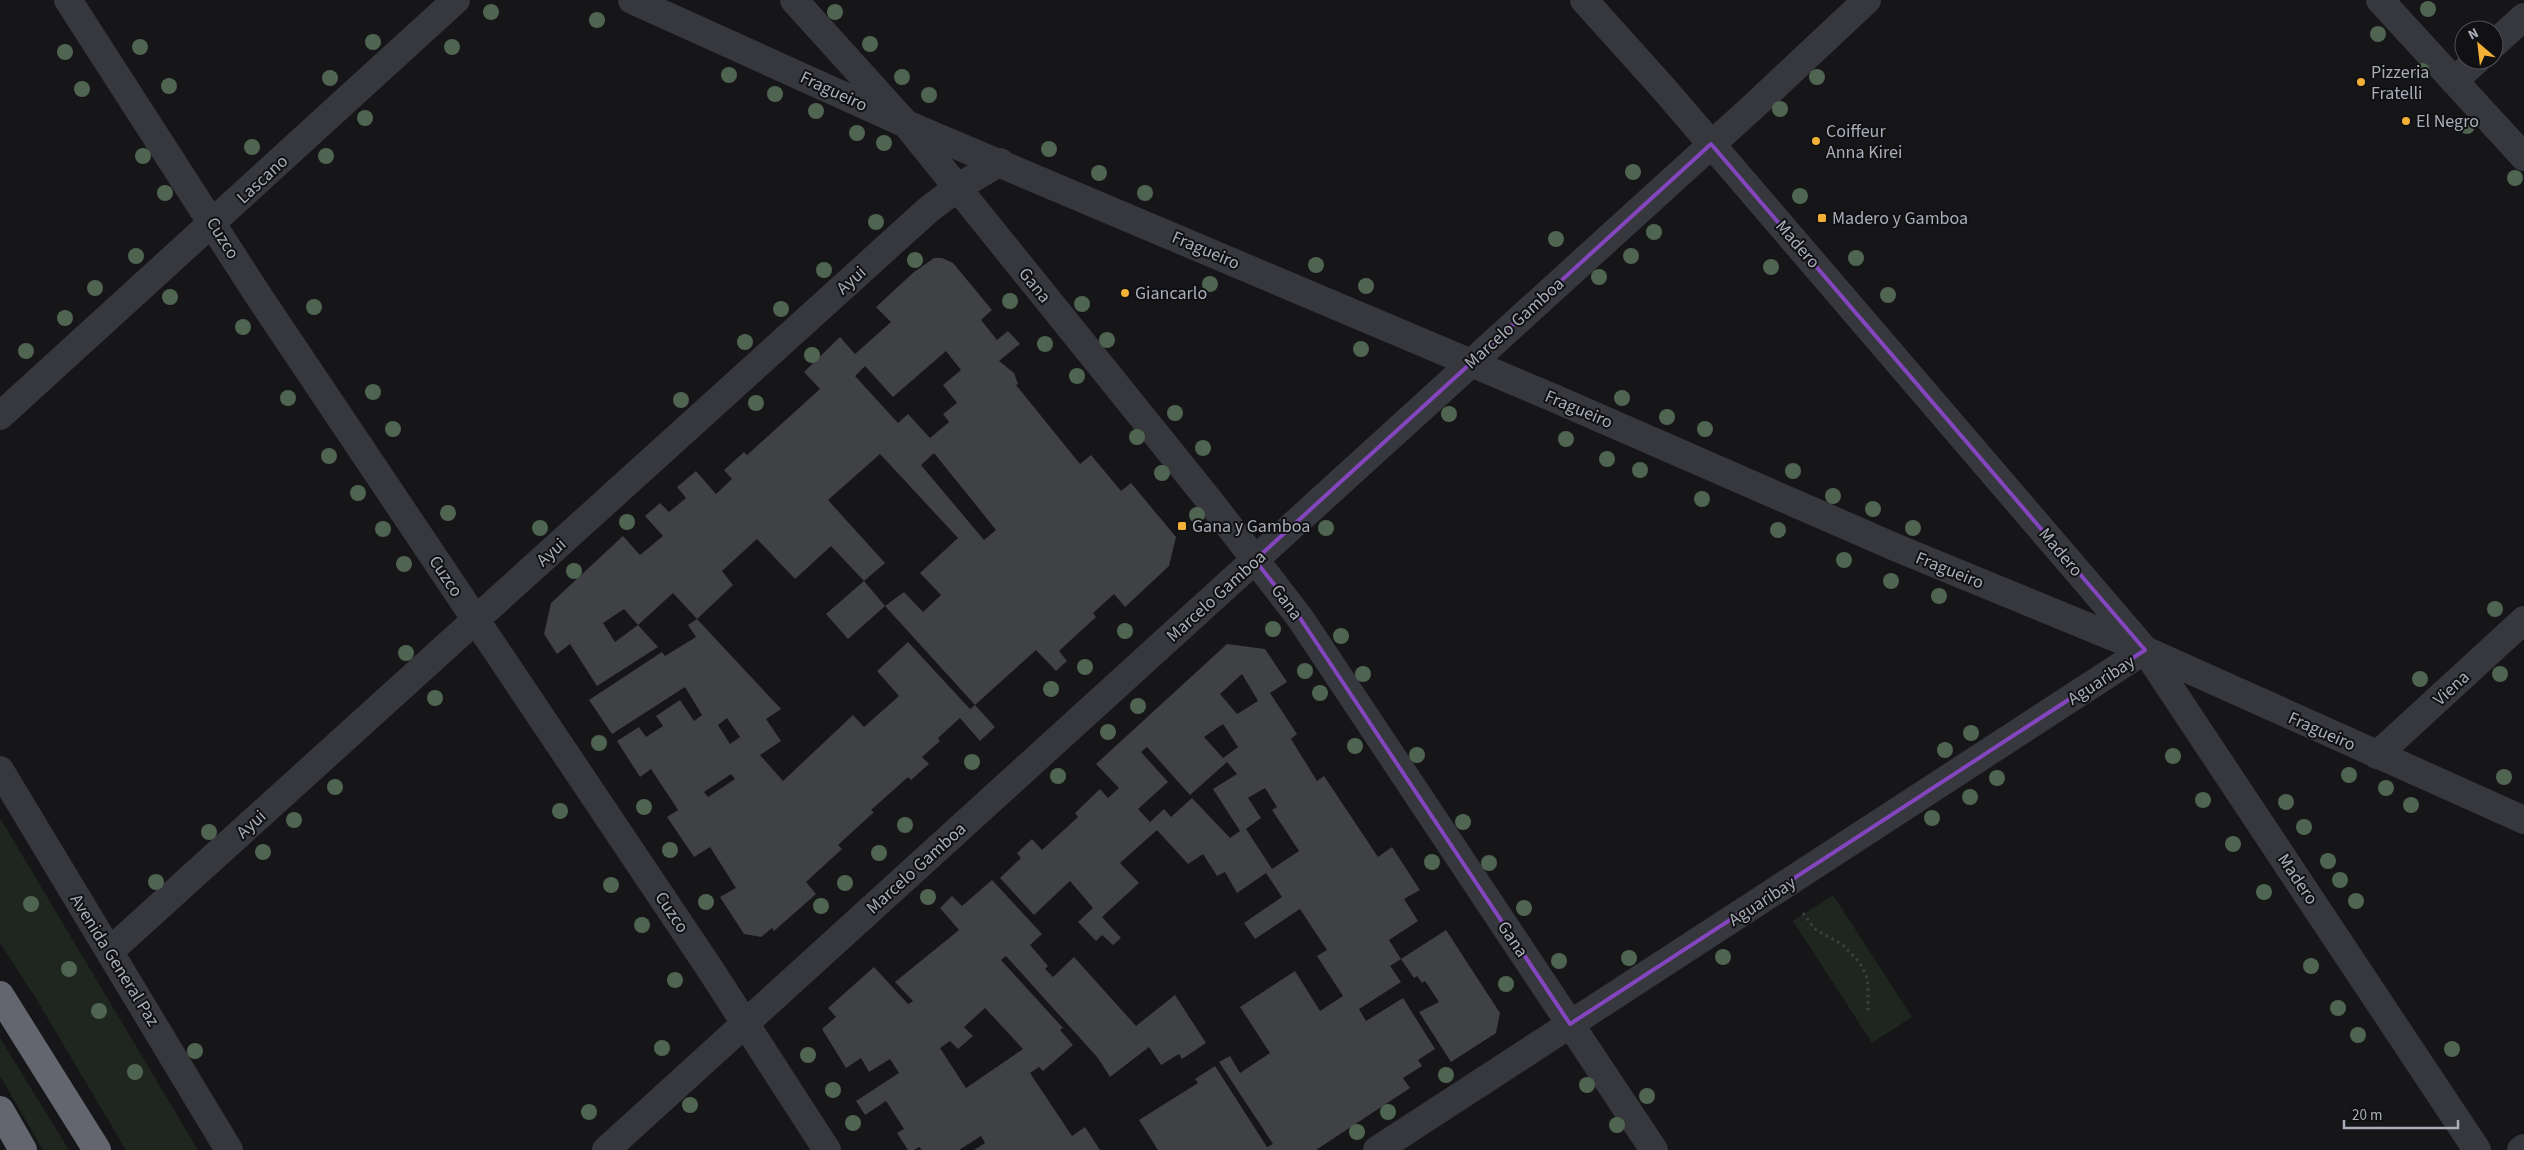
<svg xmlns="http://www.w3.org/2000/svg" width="2524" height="1150" font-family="'Source Sans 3',sans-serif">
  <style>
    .green { fill: #1e261f }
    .building { fill: #404145; fill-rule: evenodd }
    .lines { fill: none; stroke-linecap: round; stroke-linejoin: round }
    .path { stroke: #3d3f44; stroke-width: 3; stroke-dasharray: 2.5 4; stroke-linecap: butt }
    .minor { stroke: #37383d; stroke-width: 28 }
    .highway { stroke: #63666e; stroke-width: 28 }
    .tree { fill: #506452 }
    .marked { fill: none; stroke: #8446be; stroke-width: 4; stroke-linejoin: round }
    .poi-dot { fill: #f2b134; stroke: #111113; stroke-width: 2 }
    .labels { text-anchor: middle; stroke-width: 4; stroke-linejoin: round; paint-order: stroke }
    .poi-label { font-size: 18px; fill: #a8adb8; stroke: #111113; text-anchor: start }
    .street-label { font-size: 18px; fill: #a8adb8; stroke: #111113 }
  </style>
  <rect width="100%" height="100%" fill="#161618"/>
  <g class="green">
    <path d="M 0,818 L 198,1150 L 126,1150 L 37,1000 L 0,943 Z"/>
    <path d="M 1833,895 L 1912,1017 L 1872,1043 L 1793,921 Z"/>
    <path d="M 0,1038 L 69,1150 L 43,1150 L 0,1076 Z"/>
  </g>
  <g class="building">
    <path d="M 934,258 L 942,258 L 953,263 L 992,310 L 981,320 L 997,340 L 1008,331 L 1020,344 L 999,361 L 1014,373 L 1018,384 L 1016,385 L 1080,464 L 1091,455 L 1121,491 L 1131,483 L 1176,537 L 1169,566 L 1125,607 L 1114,594 L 1093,613 L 1096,617 L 1059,651 L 1067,661 L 1056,671 L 1036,650 L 975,705 L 885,606 L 904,592 L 923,612 L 941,595 L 920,573 L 958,538 L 880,454 L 828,500 L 885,563 L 864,581 L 831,546 L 795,579 L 757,539 L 722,571 L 733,585 L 697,619 L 673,593 L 638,625 L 624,609 L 603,623 L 615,642 L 638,625 L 658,647 L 597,686 L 570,644 L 557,654 L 544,634 L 551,603 L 623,536 L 640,555 L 663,536 L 645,516 L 660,503 L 669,512 L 686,498 L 677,487 L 696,471 L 716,494 L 732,479 L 724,470 L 744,452 L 747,455 L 820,389 L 804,372 L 840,337 L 855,354 L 891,322 L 876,307 L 914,272 ZM 946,351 L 961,370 L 943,385 L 957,403 L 943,414 L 949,422 L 930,438 L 908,414 L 898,423 L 855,376 L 865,366 L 893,397 ZM 934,453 L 996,530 L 984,540 L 921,465 Z"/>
    <path d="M 864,581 L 885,606 L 848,639 L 826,614 Z"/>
    <path d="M 697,619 L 781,709 L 766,719 L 781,741 L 760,755 L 783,781 L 853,715 L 864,727 L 899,696 L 877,671 L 908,642 L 970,709 L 975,705 L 995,727 L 980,741 L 960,718 L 938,738 L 940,741 L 922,757 L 929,764 L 911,780 L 908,777 L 871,810 L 874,812 L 838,845 L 842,849 L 806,882 L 816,894 L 774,931 L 772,928 L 761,937 L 744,934 L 720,897 L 736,888 L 710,847 L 694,857 L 667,817 L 678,810 L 651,769 L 640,777 L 617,741 L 639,727 L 646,737 L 663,726 L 656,716 L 680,700 L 694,721 L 702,715 L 685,687 L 612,734 L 589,700 L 662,652 L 665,656 L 696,637 L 688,625 ZM 727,718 L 740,737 L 730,744 L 718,725 ZM 731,774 L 735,779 L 708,797 L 704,792 Z"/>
    <path d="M 1227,644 L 1265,649 L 1287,682 L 1270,693 L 1297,734 L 1291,739 L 1317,781 L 1324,776 L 1378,857 L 1392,847 L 1420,890 L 1404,899 L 1418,921 L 1389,940 L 1401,959 L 1390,966 L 1401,982 L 1359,1009 L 1366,1021 L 1403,998 L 1435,1049 L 1418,1060 L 1422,1066 L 1403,1078 L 1410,1088 L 1316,1150 L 1158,1150 L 1139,1120 L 1198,1083 L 1195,1079 L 1215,1066 L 1267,1147 L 1273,1144 L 1219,1062 L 1230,1056 L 1240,1073 L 1270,1053 L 1240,1007 L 1295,971 L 1320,1011 L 1343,996 L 1317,956 L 1327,950 L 1300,909 L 1255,939 L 1244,923 L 1282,897 L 1266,873 L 1237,893 L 1225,872 L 1217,876 L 1203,854 L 1188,864 L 1157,830 L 1120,863 L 1139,883 L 1102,917 L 1121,938 L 1113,945 L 1102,935 L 1096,941 L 1078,922 L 1093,908 L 1070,881 L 1034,915 L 1000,878 L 1021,858 L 1017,853 L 1032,839 L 1042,850 L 1078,817 L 1075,813 L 1100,789 L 1108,798 L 1119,788 L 1096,764 ZM 1242,674 L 1258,701 L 1237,714 L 1220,694 ZM 1223,724 L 1238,747 L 1223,758 L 1204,737 ZM 1147,747 L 1190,795 L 1227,762 L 1237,774 L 1213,789 L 1240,831 L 1230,838 L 1192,798 L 1171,817 L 1164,809 L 1150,822 L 1138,809 L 1168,782 L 1141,752 ZM 1265,788 L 1277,807 L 1272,810 L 1299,851 L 1272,869 L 1246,829 L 1261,818 L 1248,798 Z"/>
    <path d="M 992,880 L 1042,934 L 1030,945 L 1048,966 L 1045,969 L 1053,977 L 1074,957 L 1136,1026 L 1175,995 L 1206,1043 L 1182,1059 L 1179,1054 L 1161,1065 L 1149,1047 L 1110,1077 L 1098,1058 L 1006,956 L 1001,960 L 1063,1028 L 1060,1030 L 1073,1045 L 1043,1071 L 1039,1067 L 1030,1073 L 1072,1136 L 1085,1127 L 1100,1150 L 974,1150 L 985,1143 L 981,1136 L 959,1150 L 922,1150 L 919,1147 L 914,1150 L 908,1150 L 897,1133 L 904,1129 L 886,1101 L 865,1115 L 856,1101 L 899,1073 L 890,1059 L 869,1072 L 861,1058 L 846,1068 L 822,1029 L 836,1017 L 828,1008 L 874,967 L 908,1004 L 913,1001 L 895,982 L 959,930 L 940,908 L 952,896 L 962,906 ZM 985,1008 L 1023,1049 L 966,1088 L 940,1048 L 950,1041 L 958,1049 L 973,1036 L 964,1027 Z"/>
    <path d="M 1446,930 L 1500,1013 L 1496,1033 L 1451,1062 L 1419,1012 L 1439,1002 L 1425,981 L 1422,983 L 1417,976 L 1414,978 L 1401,959 Z"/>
  </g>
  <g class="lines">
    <path class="path" d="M 1803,913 L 1815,929 L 1843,945 L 1859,962 L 1866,974 L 1868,986 L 1868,1012"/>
    <g class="minor">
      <path d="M 68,0 L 256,292 L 710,969 L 827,1150"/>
      <path d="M 632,0 L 906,124 L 1556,399 L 1897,548 L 2145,650 L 2524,820"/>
      <path d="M 794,0 L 906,124 L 1209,500 L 1300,618 L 1654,1150"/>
      <path d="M 1584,0 L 1664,89 L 2145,650 L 2477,1150"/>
      <path d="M 2380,0 L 2524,157"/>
      <path d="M 2494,44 L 2524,17"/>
      <path d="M 2454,81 L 2477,60"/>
      <path d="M 0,416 L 456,0"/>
      <path d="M 2377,755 L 2524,620"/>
      <path d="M 0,770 L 229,1150"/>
      <path d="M 110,951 L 928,210 L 957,188 L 1000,162"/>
      <path d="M 606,1150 L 1755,105 L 1867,0"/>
      <path d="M 1377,1150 L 2145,650"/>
      <path d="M 2521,1150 L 2524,1148"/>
    </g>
    <g class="highway">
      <path d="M 0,995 L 97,1150"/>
      <path d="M 0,1110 L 23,1150"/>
    </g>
  </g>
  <g class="tree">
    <circle cx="2428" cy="9" r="8"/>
    <circle cx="491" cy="12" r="8"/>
    <circle cx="835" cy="12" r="8"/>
    <circle cx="597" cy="20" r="8"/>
    <circle cx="2378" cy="34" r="8"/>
    <circle cx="373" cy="42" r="8"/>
    <circle cx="870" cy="44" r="8"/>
    <circle cx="140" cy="47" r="8"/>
    <circle cx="452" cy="47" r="8"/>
    <circle cx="65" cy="52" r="8"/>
    <circle cx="2422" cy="71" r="8"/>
    <circle cx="729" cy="75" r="8"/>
    <circle cx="902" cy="77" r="8"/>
    <circle cx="1817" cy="77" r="8"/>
    <circle cx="330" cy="78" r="8"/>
    <circle cx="169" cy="86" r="8"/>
    <circle cx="82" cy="89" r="8"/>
    <circle cx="775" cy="94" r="8"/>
    <circle cx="929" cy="95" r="8"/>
    <circle cx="1780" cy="109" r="8"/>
    <circle cx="816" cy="111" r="8"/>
    <circle cx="365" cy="118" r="8"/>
    <circle cx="2467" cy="126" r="8"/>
    <circle cx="857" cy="133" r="8"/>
    <circle cx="884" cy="143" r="8"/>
    <circle cx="252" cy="147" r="8"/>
    <circle cx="1049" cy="149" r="8"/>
    <circle cx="143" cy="156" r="8"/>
    <circle cx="326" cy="156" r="8"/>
    <circle cx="1633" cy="172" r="8"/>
    <circle cx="1099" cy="173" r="8"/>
    <circle cx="2515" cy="178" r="8"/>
    <circle cx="165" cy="193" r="8"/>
    <circle cx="1145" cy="193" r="8"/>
    <circle cx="1800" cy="196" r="8"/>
    <circle cx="876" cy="222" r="8"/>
    <circle cx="1654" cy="232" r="8"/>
    <circle cx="1556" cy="239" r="8"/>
    <circle cx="136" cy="256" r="8"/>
    <circle cx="1631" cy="256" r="8"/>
    <circle cx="1856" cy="258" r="8"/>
    <circle cx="915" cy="260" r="8"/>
    <circle cx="1316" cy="265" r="8"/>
    <circle cx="1771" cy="267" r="8"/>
    <circle cx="824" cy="270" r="8"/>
    <circle cx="1599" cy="277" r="8"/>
    <circle cx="1210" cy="284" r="8"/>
    <circle cx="1366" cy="286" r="8"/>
    <circle cx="95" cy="288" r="8"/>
    <circle cx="1888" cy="295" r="8"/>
    <circle cx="170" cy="297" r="8"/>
    <circle cx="1010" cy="301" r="8"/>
    <circle cx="1082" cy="304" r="8"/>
    <circle cx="314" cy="307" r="8"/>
    <circle cx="781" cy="309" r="8"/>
    <circle cx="65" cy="318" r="8"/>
    <circle cx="243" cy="327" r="8"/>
    <circle cx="1107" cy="340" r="8"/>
    <circle cx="745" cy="342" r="8"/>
    <circle cx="1045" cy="344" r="8"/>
    <circle cx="1361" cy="349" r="8"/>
    <circle cx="26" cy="351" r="8"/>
    <circle cx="812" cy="355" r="8"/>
    <circle cx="1077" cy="376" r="8"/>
    <circle cx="373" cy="392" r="8"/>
    <circle cx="288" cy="398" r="8"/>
    <circle cx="1622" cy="398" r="8"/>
    <circle cx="681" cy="400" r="8"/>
    <circle cx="756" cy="403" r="8"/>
    <circle cx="1175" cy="413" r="8"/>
    <circle cx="1449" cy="414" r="8"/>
    <circle cx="1667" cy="417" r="8"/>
    <circle cx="393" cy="429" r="8"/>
    <circle cx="1705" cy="429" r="8"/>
    <circle cx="1137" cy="437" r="8"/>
    <circle cx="1566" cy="439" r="8"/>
    <circle cx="1203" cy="448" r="8"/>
    <circle cx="329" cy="456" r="8"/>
    <circle cx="1607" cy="459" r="8"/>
    <circle cx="1640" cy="470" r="8"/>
    <circle cx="1793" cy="471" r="8"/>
    <circle cx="1162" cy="473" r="8"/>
    <circle cx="358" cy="493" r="8"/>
    <circle cx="1833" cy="496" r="8"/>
    <circle cx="1702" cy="499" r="8"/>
    <circle cx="1873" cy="509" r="8"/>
    <circle cx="448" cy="513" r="8"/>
    <circle cx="1197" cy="515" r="8"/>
    <circle cx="627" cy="522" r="8"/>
    <circle cx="540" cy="528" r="8"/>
    <circle cx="1326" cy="528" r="8"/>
    <circle cx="1913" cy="528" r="8"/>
    <circle cx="383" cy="529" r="8"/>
    <circle cx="1778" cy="530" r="8"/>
    <circle cx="1844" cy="560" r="8"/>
    <circle cx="404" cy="564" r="8"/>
    <circle cx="574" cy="571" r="8"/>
    <circle cx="1891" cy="581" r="8"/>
    <circle cx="1939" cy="596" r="8"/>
    <circle cx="2495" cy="609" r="8"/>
    <circle cx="1273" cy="629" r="8"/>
    <circle cx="1125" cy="631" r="8"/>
    <circle cx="1341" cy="636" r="8"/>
    <circle cx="406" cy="653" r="8"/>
    <circle cx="1085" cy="667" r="8"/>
    <circle cx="1305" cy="671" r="8"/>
    <circle cx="1363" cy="674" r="8"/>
    <circle cx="2500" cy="674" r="8"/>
    <circle cx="2420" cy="679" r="8"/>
    <circle cx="1051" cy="689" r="8"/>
    <circle cx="1320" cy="693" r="8"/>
    <circle cx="435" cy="698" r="8"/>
    <circle cx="1138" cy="706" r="8"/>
    <circle cx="1108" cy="732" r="8"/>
    <circle cx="1971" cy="733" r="8"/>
    <circle cx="599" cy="743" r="8"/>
    <circle cx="1355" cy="746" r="8"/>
    <circle cx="1945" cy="750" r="8"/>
    <circle cx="1417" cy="755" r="8"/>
    <circle cx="2173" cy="756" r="8"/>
    <circle cx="972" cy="762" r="8"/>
    <circle cx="2349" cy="775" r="8"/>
    <circle cx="1058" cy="776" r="8"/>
    <circle cx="2504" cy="777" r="8"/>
    <circle cx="1997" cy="778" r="8"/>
    <circle cx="335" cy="787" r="8"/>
    <circle cx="2386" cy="788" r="8"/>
    <circle cx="1970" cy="797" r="8"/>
    <circle cx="2203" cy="800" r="8"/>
    <circle cx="2286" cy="802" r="8"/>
    <circle cx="2411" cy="805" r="8"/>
    <circle cx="644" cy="807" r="8"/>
    <circle cx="560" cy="811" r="8"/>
    <circle cx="1932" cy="818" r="8"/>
    <circle cx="294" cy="820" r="8"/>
    <circle cx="1463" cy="822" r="8"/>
    <circle cx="905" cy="825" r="8"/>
    <circle cx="2304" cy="827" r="8"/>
    <circle cx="209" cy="832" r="8"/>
    <circle cx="2233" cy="844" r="8"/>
    <circle cx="670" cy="850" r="8"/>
    <circle cx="263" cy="852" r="8"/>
    <circle cx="879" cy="853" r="8"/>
    <circle cx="2328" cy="861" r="8"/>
    <circle cx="1432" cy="862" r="8"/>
    <circle cx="1489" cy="863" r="8"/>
    <circle cx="2340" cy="880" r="8"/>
    <circle cx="156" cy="882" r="8"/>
    <circle cx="845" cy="883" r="8"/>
    <circle cx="611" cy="885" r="8"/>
    <circle cx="2264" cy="892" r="8"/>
    <circle cx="928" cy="897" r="8"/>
    <circle cx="2356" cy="901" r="8"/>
    <circle cx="706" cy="902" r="8"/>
    <circle cx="31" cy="904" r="8"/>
    <circle cx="821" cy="906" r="8"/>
    <circle cx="1524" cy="908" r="8"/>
    <circle cx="642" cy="925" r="8"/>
    <circle cx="1723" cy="957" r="8"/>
    <circle cx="1629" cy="958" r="8"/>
    <circle cx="1559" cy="961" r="8"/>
    <circle cx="2311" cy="966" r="8"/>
    <circle cx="69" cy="969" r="8"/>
    <circle cx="675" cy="980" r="8"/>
    <circle cx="1506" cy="984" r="8"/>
    <circle cx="2338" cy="1008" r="8"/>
    <circle cx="99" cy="1011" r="8"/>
    <circle cx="2358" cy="1035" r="8"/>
    <circle cx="662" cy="1048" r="8"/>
    <circle cx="2452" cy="1049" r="8"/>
    <circle cx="195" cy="1051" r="8"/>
    <circle cx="808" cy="1055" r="8"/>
    <circle cx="135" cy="1072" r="8"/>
    <circle cx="1446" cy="1075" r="8"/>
    <circle cx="1587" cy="1085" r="8"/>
    <circle cx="833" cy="1090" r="8"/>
    <circle cx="1647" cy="1096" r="8"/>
    <circle cx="690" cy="1105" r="8"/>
    <circle cx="589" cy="1112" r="8"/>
    <circle cx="1388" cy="1112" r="8"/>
    <circle cx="853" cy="1123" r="8"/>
    <circle cx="1617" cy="1125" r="8"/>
    <circle cx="1357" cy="1132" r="8"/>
  </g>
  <path class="marked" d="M 1711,144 L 2145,650 L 1570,1024 L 1300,618 L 1255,560 Z"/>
  <g class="poi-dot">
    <circle cx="2361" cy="82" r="5"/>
    <circle cx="2406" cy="121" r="5"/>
    <circle cx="1816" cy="141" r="5"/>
    <rect x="1817" y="213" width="10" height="10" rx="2.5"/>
    <circle cx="1125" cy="293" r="5"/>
    <rect x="1177" y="521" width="10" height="10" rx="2.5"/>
  </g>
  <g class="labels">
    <g class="poi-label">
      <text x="2371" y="78">Pizzeria<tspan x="2371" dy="21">Fratelli</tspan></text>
      <text x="2416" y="127">El Negro</text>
      <text x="1826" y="137">Coiffeur<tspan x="1826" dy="21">Anna Kirei</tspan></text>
      <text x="1832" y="224">Madero y Gamboa</text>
      <text x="1135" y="299">Giancarlo</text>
      <text x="1192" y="532">Gana y Gamboa</text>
    </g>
    <g class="street-label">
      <text transform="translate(834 91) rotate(25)" y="6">Fragueiro</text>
      <text transform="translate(262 179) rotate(-43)" y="6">Lascano</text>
      <text transform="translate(223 238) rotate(58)" y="6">Cuzco</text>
      <text transform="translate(1798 244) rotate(49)" y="6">Madero</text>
      <text transform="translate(1206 250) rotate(23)" y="6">Fragueiro</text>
      <text transform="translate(851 280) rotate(-42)" y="6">Ayui</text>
      <text transform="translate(1035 285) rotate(51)" y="6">Gana</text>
      <text transform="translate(1514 323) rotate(-42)" y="6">Marcelo Gamboa</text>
      <text transform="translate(1579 409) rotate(23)" y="6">Fragueiro</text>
      <text transform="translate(551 552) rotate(-42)" y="6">Ayui</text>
      <text transform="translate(2061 552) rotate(50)" y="6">Madero</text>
      <text transform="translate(1950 570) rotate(22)" y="6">Fragueiro</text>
      <text transform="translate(446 576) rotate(56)" y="6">Cuzco</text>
      <text transform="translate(1216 596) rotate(-42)" y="6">Marcelo Gamboa</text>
      <text transform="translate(1287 602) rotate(53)" y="6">Gana</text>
      <text transform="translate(2101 680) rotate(-33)" y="6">Aguaribay</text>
      <text transform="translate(2451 688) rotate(-43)" y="6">Viena</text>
      <text transform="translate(2322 731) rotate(24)" y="6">Fragueiro</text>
      <text transform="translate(251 824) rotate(-42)" y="6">Ayui</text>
      <text transform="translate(916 868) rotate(-42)" y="6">Marcelo Gamboa</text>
      <text transform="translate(2298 879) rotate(56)" y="6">Madero</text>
      <text transform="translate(1762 901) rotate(-33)" y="6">Aguaribay</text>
      <text transform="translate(672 912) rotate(56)" y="6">Cuzco</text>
      <text transform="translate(1513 939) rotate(56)" y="6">Gana</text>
      <text transform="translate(115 960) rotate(58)" y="6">Avenida General Paz</text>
    </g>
  </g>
  <g transform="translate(2479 45) rotate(332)"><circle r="24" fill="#111113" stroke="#4d4f55"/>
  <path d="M0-4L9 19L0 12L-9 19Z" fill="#f2b134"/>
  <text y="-8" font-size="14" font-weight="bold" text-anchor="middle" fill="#a8adb8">N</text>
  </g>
  <path d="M2344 1120v8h114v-8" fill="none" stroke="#a8adb8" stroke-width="2.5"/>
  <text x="2352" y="1120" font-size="15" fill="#a8adb8" stroke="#111113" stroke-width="4" paint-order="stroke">20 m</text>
</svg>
